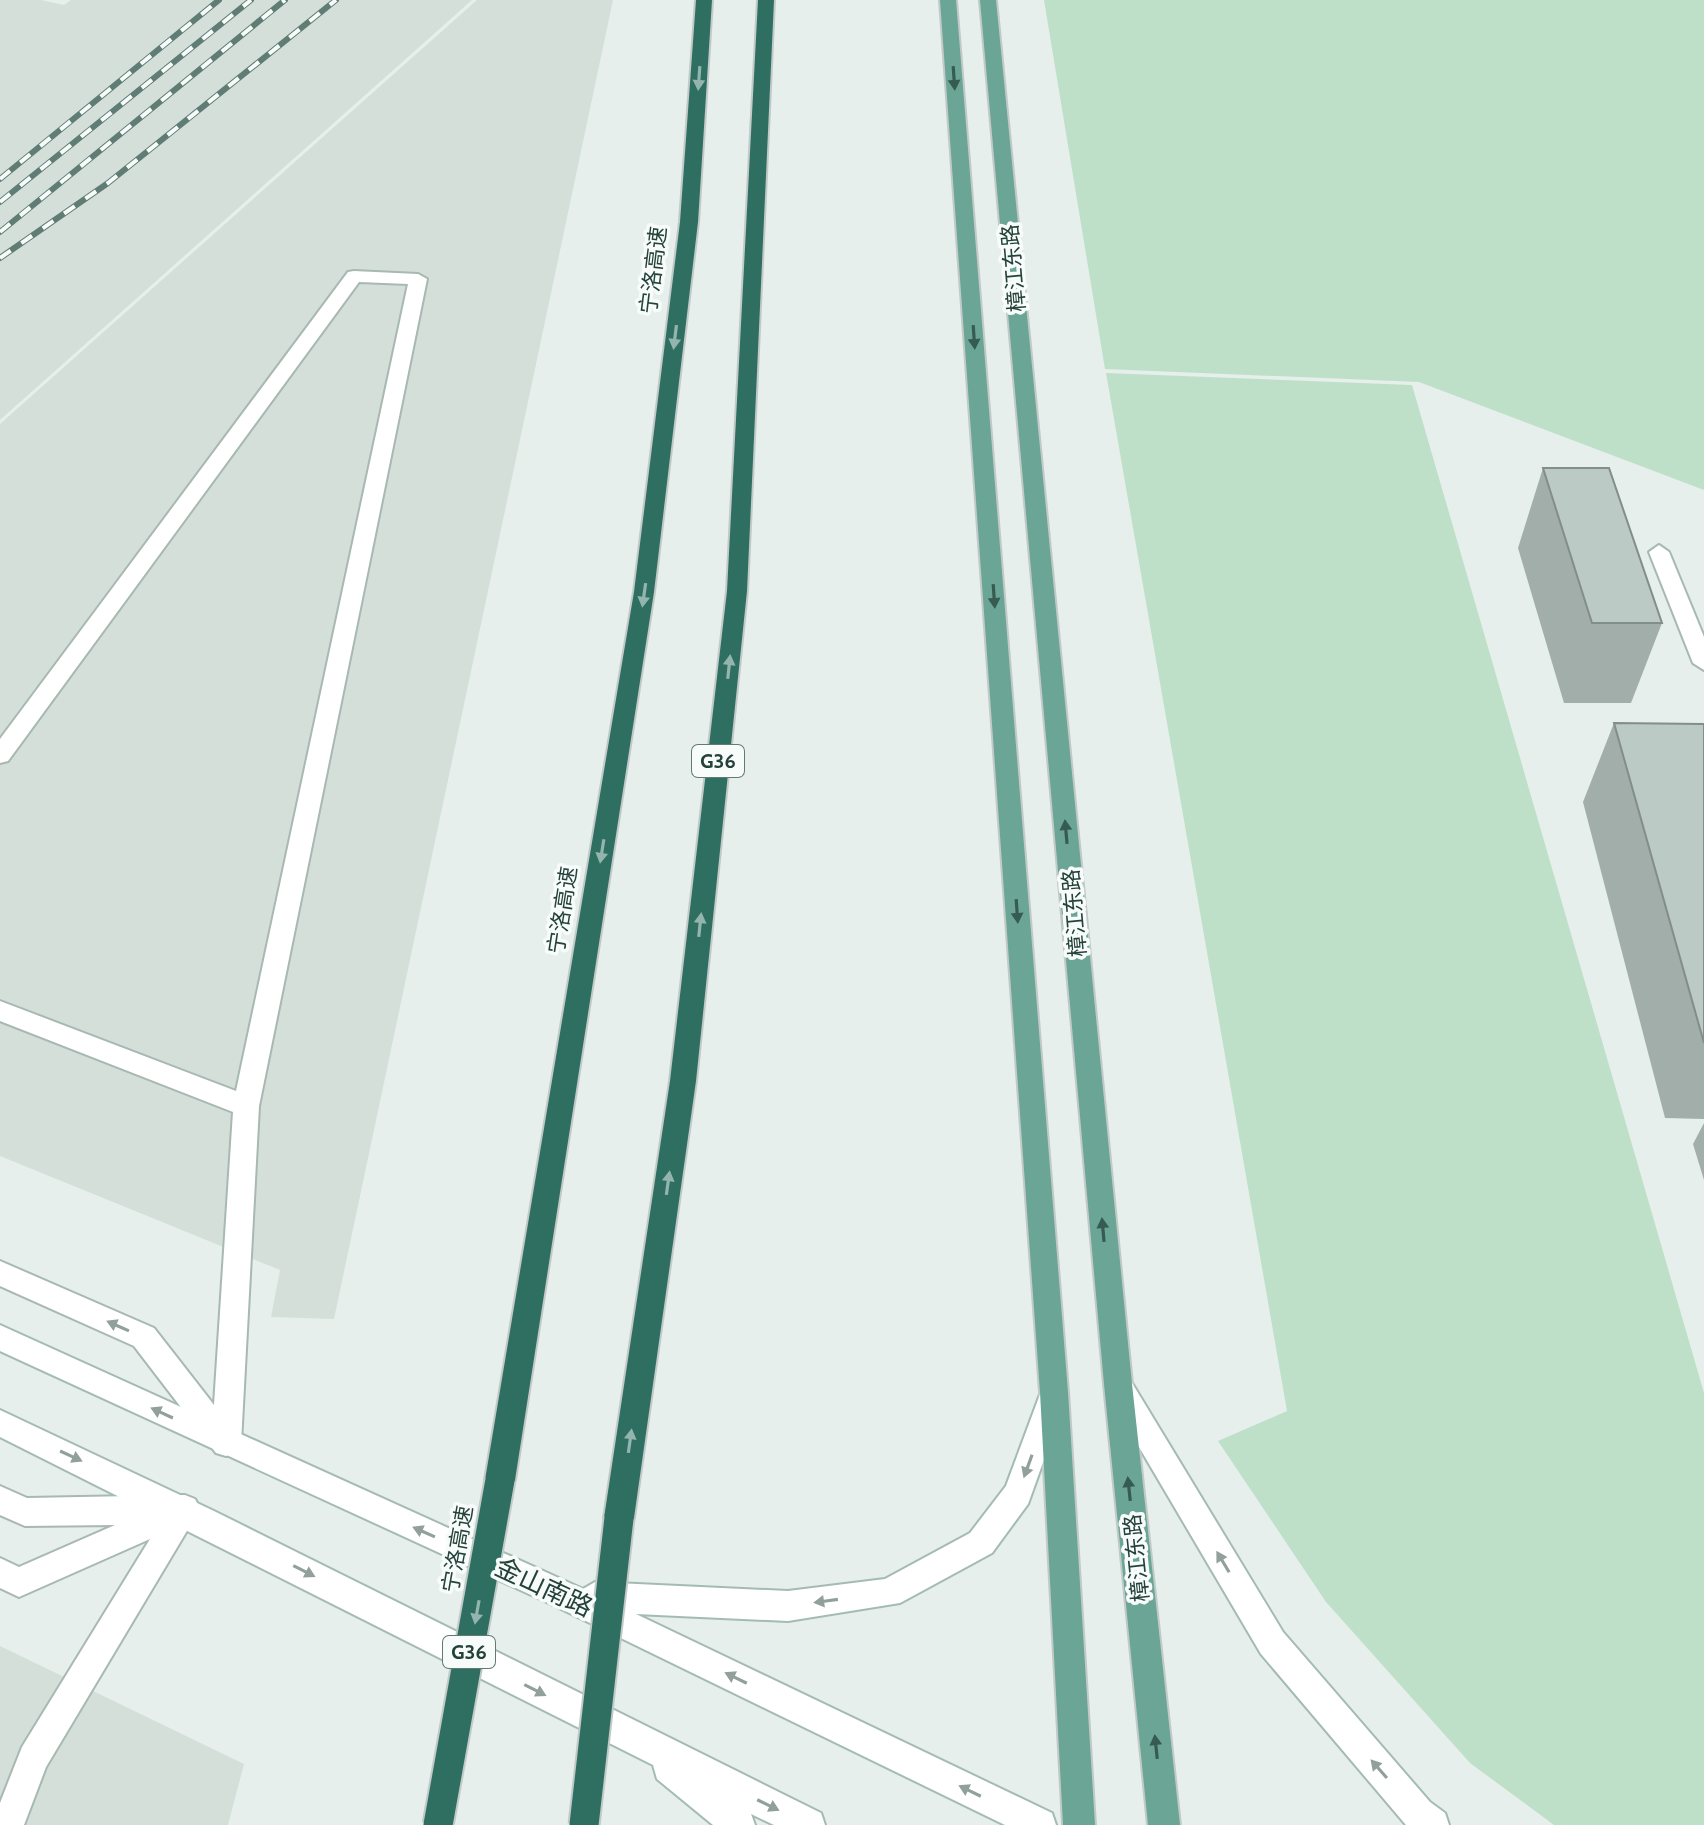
<svg xmlns="http://www.w3.org/2000/svg" width="1704" height="1825" font-family="Cabin,'Noto Sans SC',sans-serif">
  <style>
    .built { fill: #d4dfda }
    .green { fill: #bfe0c8 }
    .lines { fill: none; stroke-linecap: round; stroke-linejoin: round }
    .street-casing { stroke: #a8b8b2; stroke-width: 4 }
    .secondary-casing { stroke: #a4bbb3; stroke-width: 4 }
    .primary-casing { stroke: #c2cac8; stroke-width: 4 }
    .highway-casing { stroke: #c2cac8; stroke-width: 4 }
    .street { fill: #fff; fill-rule: evenodd }
    .secondary { fill: #fff; fill-rule: evenodd }
    .primary { fill: #6aa596; fill-rule: evenodd }
    .highway { fill: #2f6f62; fill-rule: evenodd }
    .rail-casing { stroke: #5f7d75; stroke-width: 6 }
    .rail { stroke: #f7fbf9; stroke-width: 4; stroke-dasharray: 13; stroke-linecap: butt }
    .highway-bridge-casing { stroke: #c2cac8; stroke-width: 33; stroke-linecap: butt }
    .highway-bridge { stroke: #2f6f62; stroke-width: 29 }
    .wall { fill: #a1aea9 }
    .building { fill: #bbcac4; stroke: #838d89; stroke-width: 2 }
    .oneway { fill: #93b5ae }
    .oneway2 { fill: #365b51 }
    .oneway3 { fill: #92a09c }
    .labels { text-anchor: middle; stroke-width: 7; stroke-linejoin: round; paint-order: stroke }
    .shield { fill: #f7fbf9; stroke: #637a73; stroke-width: 2 }
    .shield-label { font-size: 20px; font-weight: bold; fill: #24423a }
    .street-label { font-size: 22px; fill: #24423a; stroke: #f7fbf9 }
    .near-street-label { font-size: 26px; fill: #24423a; stroke: #f7fbf9 }
  </style>
  <rect width="100%" height="100%" fill="#e6efeb"/>
  <g class="built">
    <path d="M 0,0 L 41,0 L 64,5 L 71,0 L 472,0 L 0,420 Z"/>
    <path d="M 477,0 L 613,0 L 334,1319 L 271,1317 L 280,1270 L 0,1156 L 0,424 Z"/>
    <path d="M 0,1646 L 244,1764 L 228,1825 L 0,1825 Z"/>
  </g>
  <g class="green">
    <path d="M 1044,0 L 1704,0 L 1704,490 L 1419,382 L 1105,369 Z"/>
    <path d="M 1106,373 L 1412,385 L 1704,1393 L 1704,1825 L 1554,1825 L 1470,1763 L 1326,1602 L 1218,1441 L 1287,1411 Z"/>
  </g>
  <g class="lines">
    <g class="street-casing">
      <g id="street">
        <path d="M 354,271 L 418,274 L 427,279 L 259,1106 L 241,1443 L 236,1453 L 226,1456 L 216,1453 L 134,1346 L 0,1286 L 0,1261 L 154,1328 L 214,1405 L 233,1112 L 0,1021 L 0,1001 L 236,1091 L 408,284 L 359,282 L 8,761 L 0,763 L 0,739 L 348,272 Z"/>
        <path d="M 1659,545 L 1669,552 L 1704,637 L 1704,670 L 1693,663 L 1649,552 Z"/>
        <path d="M 0,1486 L 27,1498 L 185,1495 L 195,1499 L 200,1509 L 46,1767 L 24,1825 L 0,1825 L 0,1803 L 22,1747 L 150,1539 L 19,1597 L 0,1588 L 0,1558 L 19,1567 L 115,1525 L 25,1526 L 0,1515 Z"/>
      </g>
    </g>
    <g class="secondary-casing">
      <g id="secondary">
        <path d="M 0,1325 L 583,1589 L 595,1582 L 788,1591 L 885,1579 L 970,1533 L 1006,1486 L 1042,1389 L 1052,1385 L 1062,1389 L 1066,1398 L 1028,1504 L 992,1553 L 900,1603 L 788,1621 L 636,1614 L 1052,1813 L 1056,1825 L 1005,1825 L 553,1605 L 0,1351 Z"/>
        <path d="M 1119,1374 L 1129,1378 L 1283,1632 L 1430,1802 L 1445,1813 L 1449,1825 L 1406,1825 L 1261,1654 L 1109,1396 L 1105,1387 L 1109,1378 Z"/>
        <path d="M 0,1410 L 214,1511 L 821,1813 L 825,1825 L 774,1825 L 751,1814 L 755,1825 L 713,1825 L 657,1779 L 653,1765 L 0,1437 Z"/>
      </g>
    </g>
    <g class="primary-casing">
      <g id="primary">
        <path d="M 940,0 L 956,0 L 1068,1392 L 1095,1825 L 1063,1825 L 1040,1392 Z"/>
        <path d="M 980,0 L 996,0 L 1132,1384 L 1180,1825 L 1148,1825 L 1104,1384 Z"/>
      </g>
    </g>
    <g class="highway-casing">
      <g id="highway">
        <path d="M 696,0 L 712,0 L 698,222 L 654,592 L 515,1480 L 510,1490 L 500,1494 L 490,1490 L 485,1480 L 634,592 L 680,222 Z"/>
        <path d="M 758,0 L 774,0 L 747,591 L 696,1081 L 634,1518 L 630,1528 L 619,1532 L 608,1528 L 604,1518 L 670,1081 L 727,591 Z"/>
      </g>
    </g>
    <use href="#street" class="street"/>
    <use href="#secondary" class="secondary"/>
    <use href="#primary" class="primary"/>
    <use href="#highway" class="highway"/>
    <g class="rail-casing">
      <g id="rail">
        <path d="M 0,179 L 219,0"/>
        <path d="M 0,202 L 251,0"/>
        <path d="M 0,232 L 285,0"/>
        <path d="M 0,258 L 108,183 L 336,0"/>
      </g>
    </g>
    <use href="#rail" class="rail"/>
    <g class="highway-bridge-casing">
      <g id="highway-bridge">
        <path d="M 438,1825 L 500,1480"/>
        <path d="M 584,1825 L 619,1518"/>
      </g>
    </g>
    <use href="#highway-bridge" class="highway-bridge"/>
  </g>
  <g class="wall">
    <path d="M 1543,468 L 1662,623 L 1631,703 L 1564,703 L 1518,548 Z"/>
    <path d="M 1614,723 L 1704,724 L 1704,1119 L 1665,1118 L 1583,802 Z"/>
    <path d="M 1704,1123 L 1704,1180 L 1693,1144 Z"/>
  </g>
  <g class="building">
    <path d="M 1543,468 L 1609,468 L 1662,623 L 1592,623 Z"/>
    <path d="M 1614,723 L 1704,724 L 1704,1043 Z"/>
  </g>
  <defs><path id="oneway-solid" d="M-6-.8H1V-3.2L6.5 0L1 3.2V.8H-6Z" transform="scale(2)"/></defs>
  <g class="oneway">
    <use href="#oneway-solid" transform="translate(699 78) rotate(94)"/>
    <use href="#oneway-solid" transform="translate(675 337) rotate(97)"/>
    <use href="#oneway-solid" transform="translate(644 595) rotate(98)"/>
    <use href="#oneway-solid" transform="translate(729 667) rotate(-84)"/>
    <use href="#oneway-solid" transform="translate(602 851) rotate(99)"/>
    <use href="#oneway-solid" transform="translate(700 925) rotate(-84)"/>
    <use href="#oneway-solid" transform="translate(668 1183) rotate(-82)"/>
    <use href="#oneway-solid" transform="translate(630 1441) rotate(-82)"/>
    <use href="#oneway-solid" transform="translate(477 1612) rotate(100)"/>
  </g>
  <g class="oneway2">
    <use href="#oneway-solid" transform="translate(954 78) rotate(86)"/>
    <use href="#oneway-solid" transform="translate(974 337) rotate(86)"/>
    <use href="#oneway-solid" transform="translate(994 596) rotate(86)"/>
    <use href="#oneway-solid" transform="translate(1066 832) rotate(-95)"/>
    <use href="#oneway-solid" transform="translate(1017 911) rotate(86)"/>
    <use href="#oneway-solid" transform="translate(1103 1230) rotate(-95)"/>
    <use href="#oneway-solid" transform="translate(1129 1489) rotate(-96)"/>
    <use href="#oneway-solid" transform="translate(1156 1747) rotate(-96)"/>
  </g>
  <g class="oneway3">
    <use href="#oneway-solid" transform="translate(118 1326) rotate(-156)"/>
    <use href="#oneway-solid" transform="translate(162 1413) rotate(-155)"/>
    <use href="#oneway-solid" transform="translate(71 1456) rotate(25)"/>
    <use href="#oneway-solid" transform="translate(1028 1466) rotate(110)"/>
    <use href="#oneway-solid" transform="translate(424 1532) rotate(-156)"/>
    <use href="#oneway-solid" transform="translate(1223 1562) rotate(-121)"/>
    <use href="#oneway-solid" transform="translate(304 1571) rotate(27)"/>
    <use href="#oneway-solid" transform="translate(826 1601) rotate(172)"/>
    <use href="#oneway-solid" transform="translate(736 1678) rotate(-154)"/>
    <use href="#oneway-solid" transform="translate(535 1690) rotate(27)"/>
    <use href="#oneway-solid" transform="translate(1379 1769) rotate(-131)"/>
    <use href="#oneway-solid" transform="translate(970 1791) rotate(-154)"/>
    <use href="#oneway-solid" transform="translate(768 1805) rotate(26)"/>
  </g>
  <g class="labels">
    <g class="shield">
      <rect x="692" y="745" width="52" height="32" rx="6"/>
      <rect x="443" y="1636" width="52" height="32" rx="6"/>
    </g>
    <g class="shield-label">
      <text x="718" y="768">G36</text>
      <text x="469" y="1659">G36</text>
    </g>
    <g class="street-label">
      <text transform="translate(1013 268) rotate(-95)" y="8">樟江东路</text>
      <text transform="translate(653 270) rotate(-83)" y="8">宁洛高速</text>
      <text transform="translate(562 910) rotate(-81)" y="8">宁洛高速</text>
      <text transform="translate(1074 913) rotate(-95)" y="8">樟江东路</text>
      <text transform="translate(457 1549) rotate(-80)" y="8">宁洛高速</text>
      <text transform="translate(1136 1558) rotate(-96)" y="8">樟江东路</text>
    </g>
    <g class="near-street-label">
      <text transform="translate(544 1587) rotate(25)" y="9">金山南路</text>
    </g>
  </g>
</svg>
